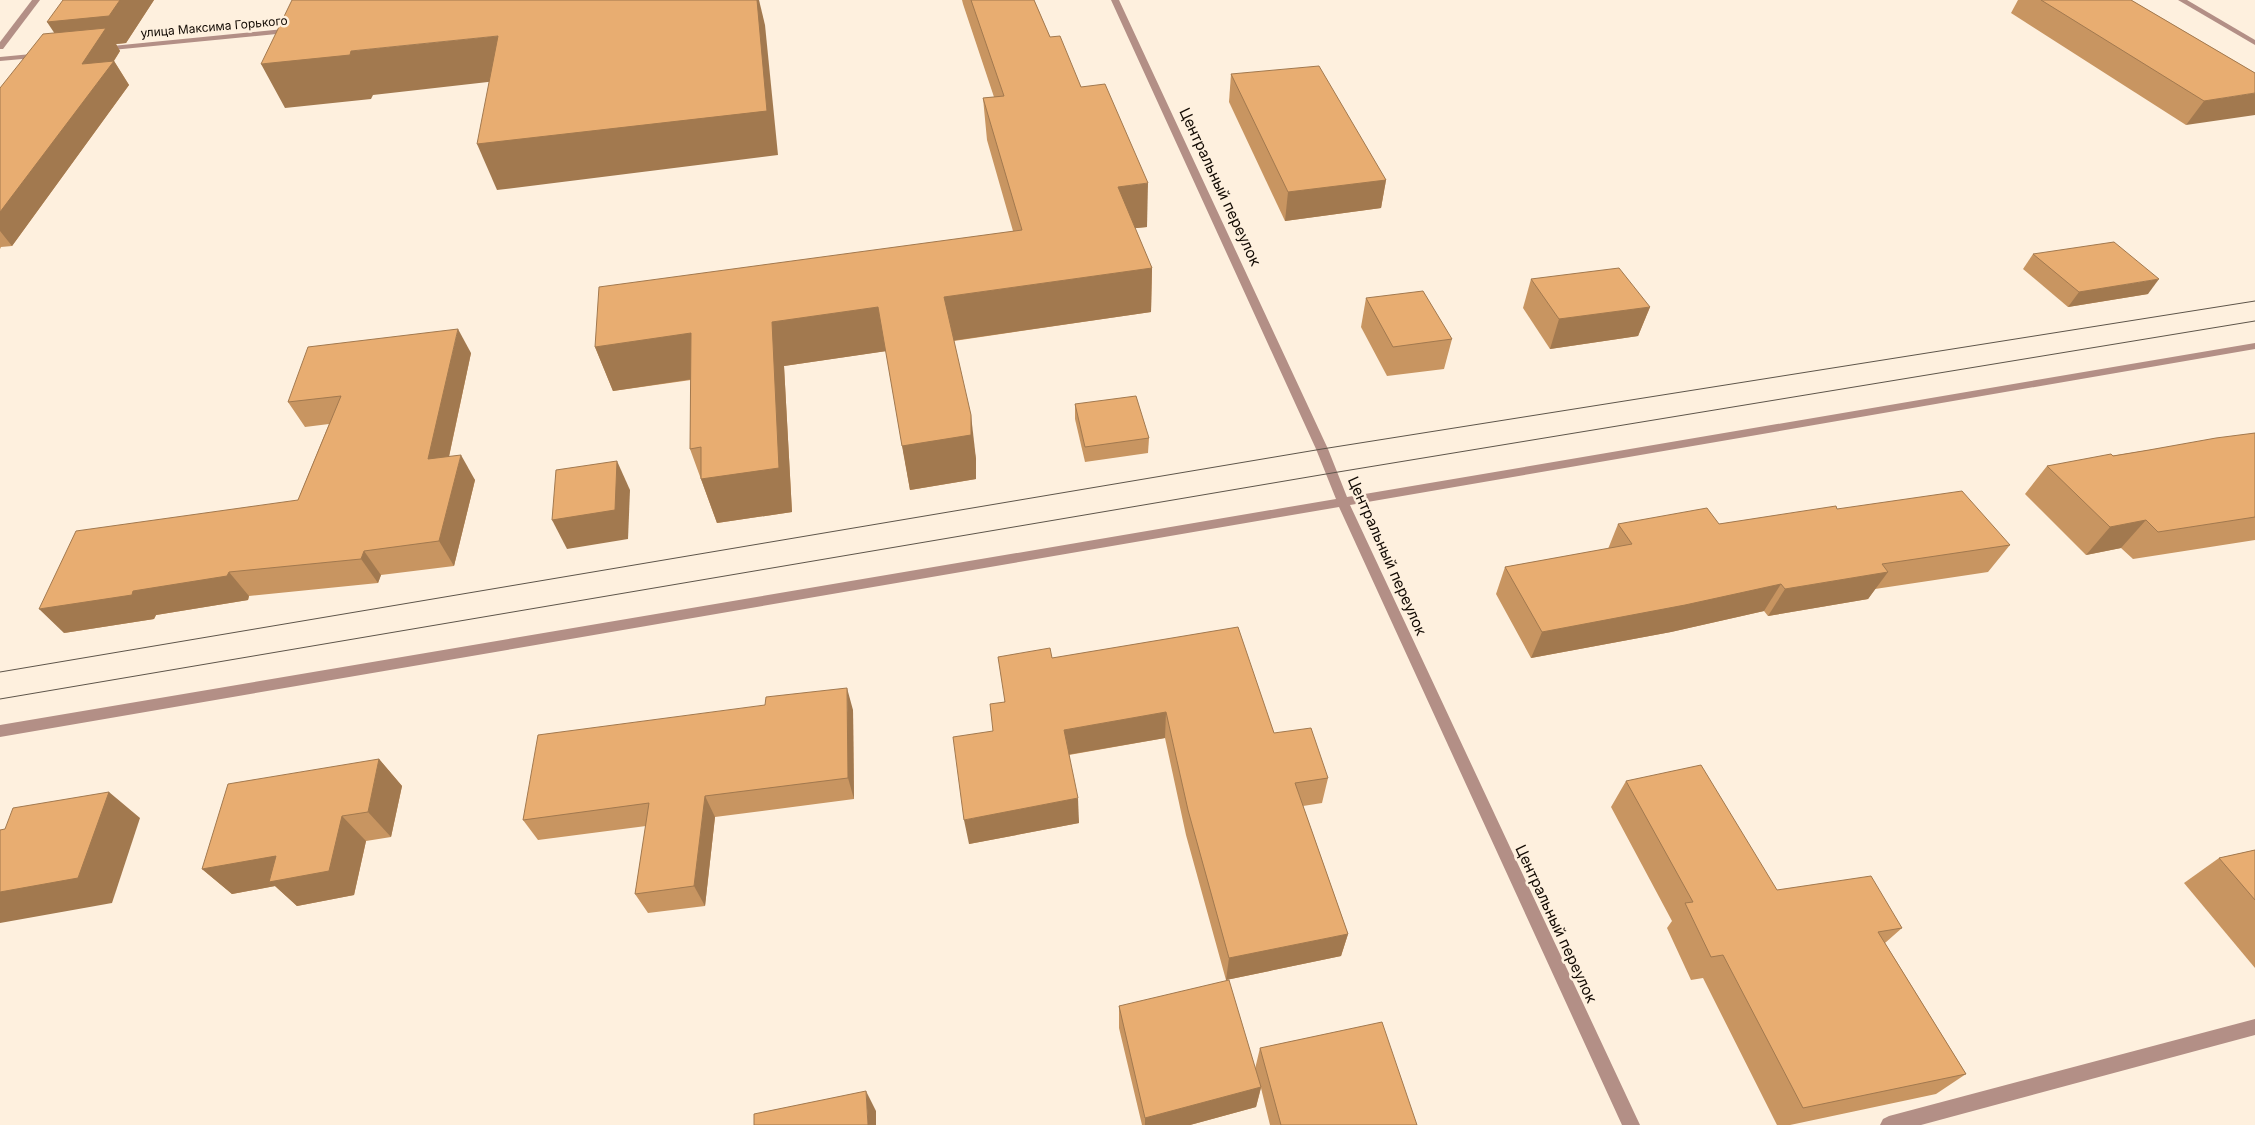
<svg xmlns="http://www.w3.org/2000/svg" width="2255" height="1125" font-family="Inter,sans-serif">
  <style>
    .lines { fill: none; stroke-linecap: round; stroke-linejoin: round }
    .street { fill: #b38f86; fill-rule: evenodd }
    .tram { stroke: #5e554a; stroke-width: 1 }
    .wall { fill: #c89561 }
    .shaded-wall { fill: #a2794f }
    .building { fill: #e8ad71; stroke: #a2794f }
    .labels { text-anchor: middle; stroke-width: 5; stroke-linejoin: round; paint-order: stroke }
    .far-street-label { font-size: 12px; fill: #120a03; stroke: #fef0de }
    .street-label { font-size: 15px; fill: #120a03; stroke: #fef0de }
  </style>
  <rect width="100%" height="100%" fill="#fef0de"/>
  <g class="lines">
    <g class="street">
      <path d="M 32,0 L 40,0 L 3,49 L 0,49 L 0,42 Z"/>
      <path d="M 1111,0 L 1119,0 L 1328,449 L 1347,497 L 2255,343 L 2255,349 L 1350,505 L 1640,1125 L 1622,1125 L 1339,507 L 0,737 L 0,725 L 1336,499 L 1316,449 Z"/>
      <path d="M 2178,0 L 2187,0 L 2255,40 L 2255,45 Z"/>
      <path d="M 294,28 L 298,30 L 297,32 L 102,51 L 98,49 L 102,47 Z"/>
      <path d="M 42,53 L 45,53 L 45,57 L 0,61 L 0,57 Z"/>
      <path d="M 2255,1019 L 2255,1035 L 1921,1125 L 1880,1125 L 1883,1119 L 1889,1116 Z"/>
    </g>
    <g class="tram">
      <path d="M 0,672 L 1322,449 L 2255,301"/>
      <path d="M 0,699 L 1332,473 L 2255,321"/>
    </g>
  </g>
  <g class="wall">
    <path d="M 63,0 L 154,0 L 126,43 L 116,44 L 120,51 L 114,61 L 129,85 L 12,246 L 1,247 L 0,249 L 0,88 L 54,33 Z"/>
    <path d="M 962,0 L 1034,0 L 1050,37 L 1081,87 L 1147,227 L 1135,228 L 1152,268 L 1151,312 L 954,341 L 976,459 L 976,479 L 910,490 L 886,351 L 784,366 L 792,512 L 717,523 L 690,449 L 691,380 L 613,391 L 595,347 L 1013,231 L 987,140 L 983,98 L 994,97 L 963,4 Z"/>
    <path d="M 2018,0 L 2131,0 L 2255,73 L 2186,125 L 2011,13 Z"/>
    <path d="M 1231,74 L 1386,180 L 1381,208 L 1285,221 L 1229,102 Z"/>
    <path d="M 2033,254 L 2148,294 L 2068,307 L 2023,269 Z"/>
    <path d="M 1531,279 L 1650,307 L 1638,336 L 1550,349 L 1523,308 Z"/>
    <path d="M 1366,298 L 1452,339 L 1444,369 L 1387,376 L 1361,327 Z"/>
    <path d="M 471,353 L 449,457 L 475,480 L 454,566 L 381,575 L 378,583 L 249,596 L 248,600 L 156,615 L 154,619 L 64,633 L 298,500 L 329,424 L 305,427 L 288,402 Z"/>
    <path d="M 1075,404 L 1149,438 L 1148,453 L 1085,462 L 1075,419 Z"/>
    <path d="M 2255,433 L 2255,540 L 2133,559 L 2121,548 L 2086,555 L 2025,494 L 2047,466 L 2149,450 Z"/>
    <path d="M 1837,509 L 2010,545 L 1988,572 L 1875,589 L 1868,599 L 1768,616 L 1764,611 L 1671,632 L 1531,658 L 1496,594 L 1505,567 L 1608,549 L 1618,524 L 1719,524 Z"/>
    <path d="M 1052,658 L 1274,733 L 1328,778 L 1322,803 L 1303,806 L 1348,934 L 1341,956 L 1226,980 L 1186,835 L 1165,738 L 1069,755 L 1079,823 L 969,844 L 993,731 L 1004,702 Z"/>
    <path d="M 853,710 L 854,799 L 715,817 L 705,906 L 648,913 L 635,894 L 646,826 L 538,840 L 523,820 Z"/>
    <path d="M 379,759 L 402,786 L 391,837 L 366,841 L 354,895 L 297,906 L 275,886 L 232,894 L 202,869 Z"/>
    <path d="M 1626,781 L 1777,890 L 1902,928 L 1885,943 L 1966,1074 L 1936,1094 L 1790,1125 L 1777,1125 L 1703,978 L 1691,980 L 1667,928 L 1672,921 L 1611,807 Z"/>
    <path d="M 2255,850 L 2255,968 L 2184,883 L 2219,858 Z"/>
    <path d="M 1119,1006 L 1255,1069 L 1260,1048 L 1417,1125 L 1270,1125 L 1261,1088 L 1256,1107 L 1190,1125 L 1142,1125 L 1119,1028 Z"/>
  </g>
  <g class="shaded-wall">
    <path d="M 120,0 L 154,0 L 126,43 L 116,44 L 120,51 L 113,62 L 114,61 L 129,85 L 12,246 L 0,231 L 0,212 L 65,49 L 47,22 Z"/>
    <path d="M 757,0 L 759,0 L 765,25 L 778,155 L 497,190 L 477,144 Z"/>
    <path d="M 498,36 L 515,79 L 373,95 L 371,99 L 285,108 L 261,64 L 351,51 Z"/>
    <path d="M 2255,93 L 2255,115 L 2186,125 L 2204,101 Z"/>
    <path d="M 1386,180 L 1381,208 L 1285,221 L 1288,192 Z"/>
    <path d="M 1148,183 L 1147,227 L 1118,230 L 1118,187 Z"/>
    <path d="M 1152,268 L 1151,312 L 950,341 L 944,297 Z"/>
    <path d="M 2159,279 L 2148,294 L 2068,307 L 2079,292 Z"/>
    <path d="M 878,307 L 887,351 L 784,366 L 792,512 L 717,523 L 701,479 L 772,322 Z"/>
    <path d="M 1650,307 L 1638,336 L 1550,349 L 1559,319 Z"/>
    <path d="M 458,329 L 471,353 L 443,484 L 428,459 Z"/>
    <path d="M 691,333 L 706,377 L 613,391 L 595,347 Z"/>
    <path d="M 971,415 L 976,459 L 976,479 L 910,490 L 902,446 Z"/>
    <path d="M 461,455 L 475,480 L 454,566 L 439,541 Z"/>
    <path d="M 617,461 L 630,490 L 628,539 L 567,549 L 552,520 Z"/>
    <path d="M 2146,520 L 2121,548 L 2086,555 L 2110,527 Z"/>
    <path d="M 364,551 L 381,575 L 378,583 L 361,559 Z"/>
    <path d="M 229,572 L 249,596 L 248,600 L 156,615 L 154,619 L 64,633 L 39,609 Z"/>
    <path d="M 1888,572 L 1868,599 L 1768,616 L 1785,589 Z"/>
    <path d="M 1781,584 L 1764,611 L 1671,632 L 1531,658 L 1542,632 Z"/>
    <path d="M 847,688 L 853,710 L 854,799 L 848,778 Z"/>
    <path d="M 1166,712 L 1165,738 L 1066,755 L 1064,730 Z"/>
    <path d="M 379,759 L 402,786 L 391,837 L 368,812 Z"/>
    <path d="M 109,792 L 140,818 L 112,903 L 0,923 L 0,892 Z"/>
    <path d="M 705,796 L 715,817 L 705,906 L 694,886 Z"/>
    <path d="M 1078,798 L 1079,823 L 969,844 L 964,820 Z"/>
    <path d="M 342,816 L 366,841 L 354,895 L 297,906 L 275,886 L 232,894 L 202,869 Z"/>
    <path d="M 1348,934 L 1341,956 L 1226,980 L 1229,958 Z"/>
    <path d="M 1261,1087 L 1256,1107 L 1190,1125 L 1145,1125 L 1145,1118 Z"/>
    <path d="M 866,1091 L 876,1111 L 876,1125 L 868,1125 Z"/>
  </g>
  <g class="building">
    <path d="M 63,0 L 120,0 L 109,16 L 47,22 Z"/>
    <path d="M 292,0 L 757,0 L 767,111 L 477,144 L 498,36 L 351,51 L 350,55 L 261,64 Z"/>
    <path d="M 971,0 L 1034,0 L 1050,37 L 1060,36 L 1081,87 L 1105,84 L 1148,183 L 1118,187 L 1152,268 L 944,297 L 971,415 L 971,435 L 902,446 L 878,307 L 772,322 L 779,468 L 701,479 L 701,447 L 690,449 L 691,333 L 595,347 L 599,287 L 1022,230 L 983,98 L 1004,96 Z"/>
    <path d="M 2041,0 L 2131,0 L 2255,73 L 2255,93 L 2204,101 Z"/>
    <path d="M 106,28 L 82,64 L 114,61 L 0,212 L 0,88 L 43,34 Z"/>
    <path d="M 1319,66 L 1386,180 L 1288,192 L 1231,74 Z"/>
    <path d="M 2114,242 L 2159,279 L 2079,292 L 2033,254 Z"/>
    <path d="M 1619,268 L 1650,307 L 1559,319 L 1531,279 Z"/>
    <path d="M 1423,291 L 1452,339 L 1393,347 L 1366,298 Z"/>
    <path d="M 458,329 L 428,459 L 461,455 L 439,541 L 364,551 L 361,559 L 229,572 L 227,576 L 133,591 L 132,595 L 39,609 L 76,531 L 298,500 L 341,396 L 288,402 L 308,347 Z"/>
    <path d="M 1136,396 L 1149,438 L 1085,447 L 1075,404 Z"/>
    <path d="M 2255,433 L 2255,517 L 2158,532 L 2146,520 L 2110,527 L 2047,466 L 2111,454 L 2113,456 L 2149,450 L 2216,438 Z"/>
    <path d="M 617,461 L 615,510 L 552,520 L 556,470 Z"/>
    <path d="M 1962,491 L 2010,545 L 1882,564 L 1888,572 L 1785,589 L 1781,584 L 1685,605 L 1542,632 L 1505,567 L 1632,544 L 1618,524 L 1707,508 L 1719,524 L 1836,506 L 1837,509 Z"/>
    <path d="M 1238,627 L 1274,733 L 1311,728 L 1328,778 L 1295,783 L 1348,934 L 1229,958 L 1188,810 L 1166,712 L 1064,730 L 1078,798 L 964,820 L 953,737 L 993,731 L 990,704 L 1005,702 L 998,657 L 1050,648 L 1052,658 Z"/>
    <path d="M 847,688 L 848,778 L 705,796 L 694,886 L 635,894 L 649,803 L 523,820 L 538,735 L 765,705 L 766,697 Z"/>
    <path d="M 379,759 L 368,812 L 342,816 L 329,871 L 269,882 L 276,856 L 202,869 L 228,784 Z"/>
    <path d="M 1701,765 L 1777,890 L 1871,876 L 1902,928 L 1878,932 L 1966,1074 L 1803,1108 L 1723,955 L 1711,957 L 1685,903 L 1693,902 L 1626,781 Z"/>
    <path d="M 109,792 L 78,878 L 0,892 L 0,830 L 5,829 L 13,808 Z"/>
    <path d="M 2255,850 L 2255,900 L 2219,858 Z"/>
    <path d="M 1229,980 L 1261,1087 L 1145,1118 L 1119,1006 Z"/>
    <path d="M 1382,1022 L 1417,1125 L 1281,1125 L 1260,1048 Z"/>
    <path d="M 866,1091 L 868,1125 L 754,1125 L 754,1114 Z"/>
  </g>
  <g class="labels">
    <g class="far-street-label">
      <text transform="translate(214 27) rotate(-5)" y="4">улица Максима Горького</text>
    </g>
    <g class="street-label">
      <text transform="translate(1220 187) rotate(65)" y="5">Центральный переулок</text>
      <text transform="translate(1387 556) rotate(66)" y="5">Центральный переулок</text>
      <text transform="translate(1556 924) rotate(65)" y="5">Центральный переулок</text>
    </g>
  </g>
</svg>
